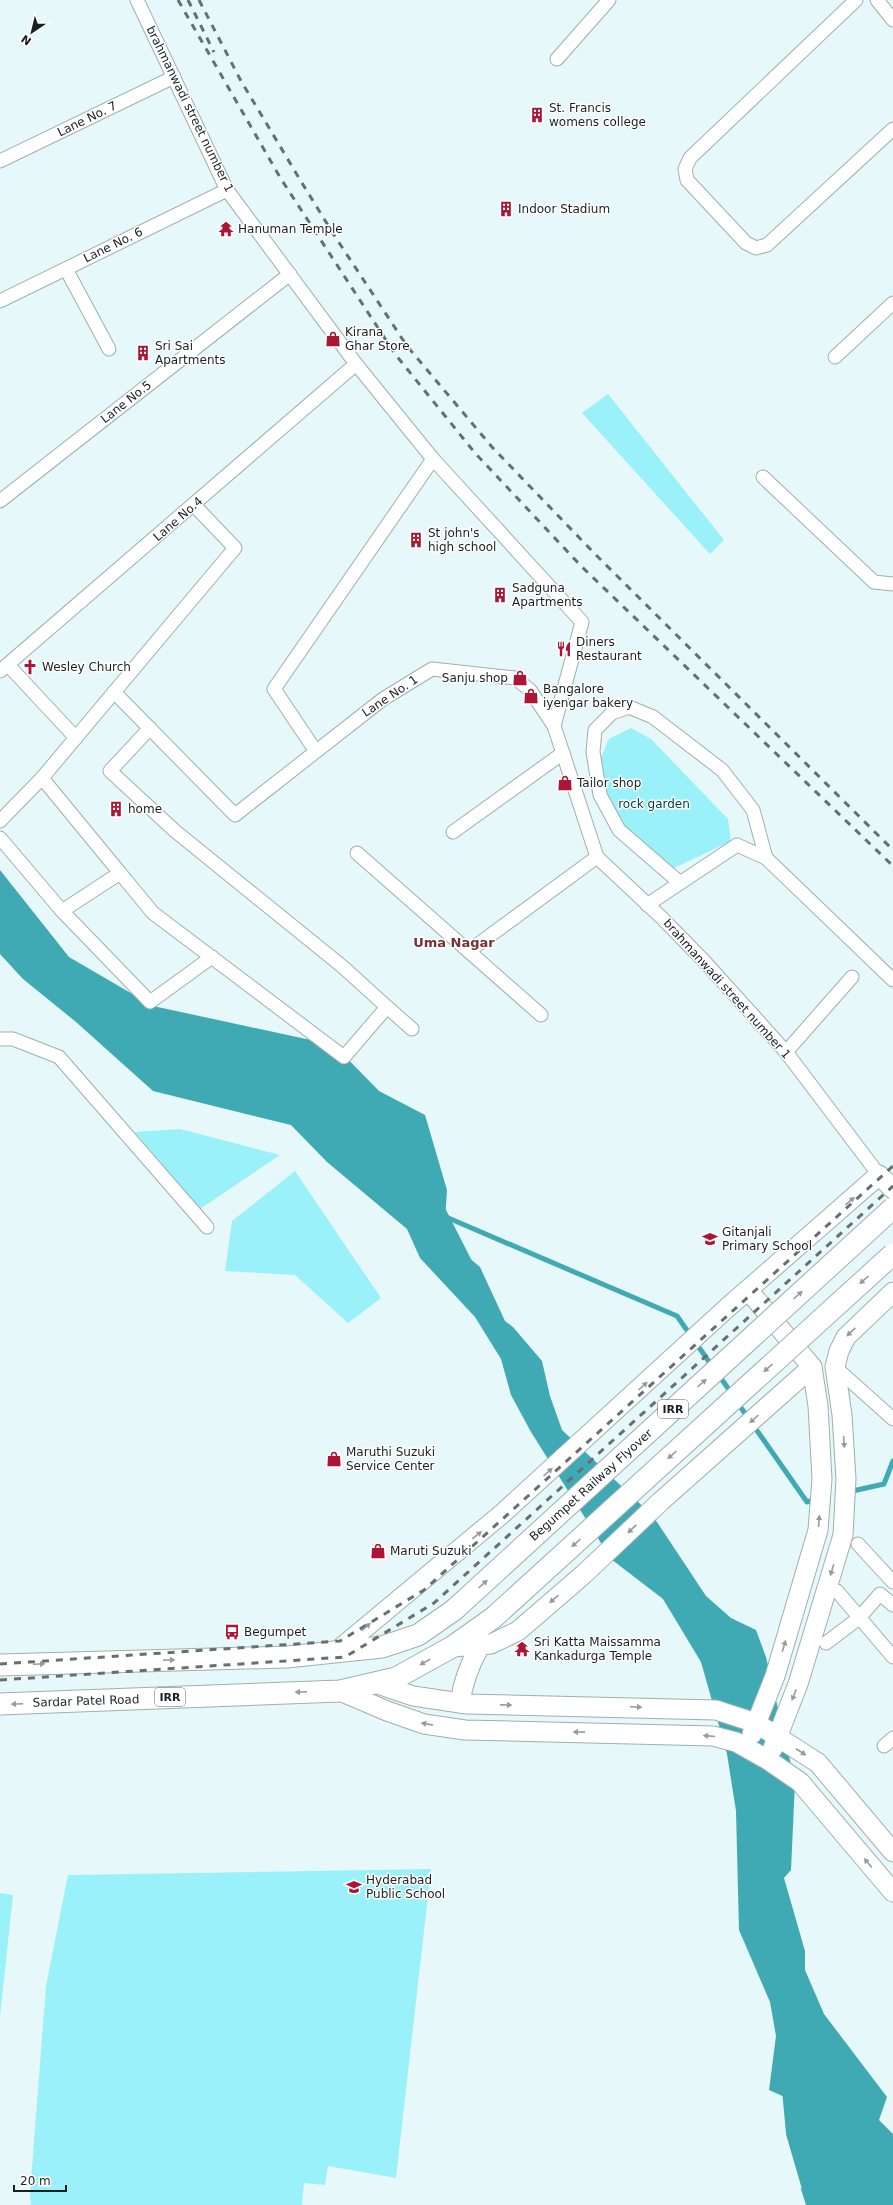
<svg xmlns="http://www.w3.org/2000/svg" width="893" height="2205" font-family="'DejaVu Sans',sans-serif">
  <style>
    .green { fill: #9bf1f9 }
    .water { fill: #40aab4 }
    .lines { fill: none; stroke-linecap: round; stroke-linejoin: round }
    .stream { stroke: #40aab4; stroke-width: 5 }
    .canal { stroke: #40aab4; stroke-width: 18 }
    .street-casing { stroke: #9eafb0; stroke-width: 15 }
    .secondary-casing { stroke: #9eafb0; stroke-width: 21 }
    .primary-casing { stroke: #9eafb0; stroke-width: 23 }
    .street { stroke: #fff; stroke-width: 13 }
    .secondary { stroke: #fff; stroke-width: 19 }
    .primary { stroke: #fff; stroke-width: 21 }
    .rail { stroke: #667071; stroke-width: 3; stroke-dasharray: 7 7; stroke-linecap: butt }
    .primary-bridge-casing { stroke: #9eafb0; stroke-width: 23; stroke-linecap: butt }
    .primary-bridge { stroke: #fff; stroke-width: 21 }
    .oneway { fill: #989b9b }
    .labels { text-anchor: middle; stroke-width: 3; stroke-linejoin: round; paint-order: stroke }
    .shield { fill: #fff; stroke: #5f6364; stroke-width: 1 }
    .shield-label { font-size: 11px; font-weight: bold; fill: #1a2021 }
    .poi-label { font-size: 12px; fill: #1a2021; stroke: #fff; text-anchor: start }
    .street-label { font-size: 12px; fill: #1a2021; stroke: #fff }
    .park-label { font-size: 12px; fill: #00444a; stroke: #fff }
    .neighbourhood-label { font-size: 13px; font-weight: bold; fill: #773035; stroke: #fff }
  </style>
  <rect width="100%" height="100%" fill="#e7f8fa"/>
  <g class="green">
    <path d="M 608,394 L 724,540 L 710,554 L 582,413 Z"/>
    <path d="M 631,728 L 651,739 L 728,819 L 731,841 L 674,868 L 619,832 L 596,769 L 609,739 Z"/>
    <path d="M 180,1129 L 280,1155 L 200,1209 L 135,1132 Z"/>
    <path d="M 295,1171 L 381,1298 L 348,1323 L 295,1275 L 225,1271 L 232,1221 Z"/>
    <path d="M 431,1869 L 396,2178 L 328,2166 L 325,2185 L 304,2183 L 302,2205 L 31,2205 L 30,2193 L 46,1986 L 68,1875 Z"/>
    <path d="M 0,1893 L 13,1895 L 0,2017 Z"/>
  </g>
  <path class="water" d="M 0,870 L 69,957 L 153,1006 L 334,1045 L 379,1091 L 425,1115 L 447,1190 L 444,1237 L 480,1267 L 505,1321 L 513,1327 L 542,1361 L 550,1396 L 562,1430 L 653,1516 L 706,1596 L 731,1618 L 756,1630 L 766,1657 L 795,1782 L 791,1870 L 784,1878 L 805,1951 L 805,1970 L 824,2014 L 887,2097 L 879,2120 L 893,2134 L 893,2205 L 806,2205 L 801,2189 L 810,2173 L 804,2149 L 792,2147 L 803,2128 L 799,2109 L 787,2098 L 769,2090 L 776,2036 L 770,2002 L 739,1930 L 736,1811 L 727,1754 L 701,1662 L 663,1599 L 611,1559 L 531,1432 L 511,1395 L 501,1359 L 475,1317 L 420,1258 L 407,1229 L 327,1162 L 291,1125 L 153,1091 L 76,1022 L 23,979 L 0,954 Z"/>
  <g class="lines">
    <g class="stream">
      <path d="M 439,1214 L 677,1316 L 712,1366"/>
      <path d="M 718,1374 L 732,1394"/>
      <path d="M 737,1402 L 807,1502 L 817,1499"/>
      <path d="M 848,1492 L 884,1484 L 893,1461"/>
    </g>
    <g class="canal">
      <path d="M 430,1207 L 438,1214 L 465,1267"/>
      <path d="M 790,2079 L 795,2133 L 816,2205"/>
    </g>
    <g class="street-casing">
      <g id="street">
        <path d="M 137,0 L 227,190 L 356,364 L 433,459 L 582,622 L 554,726 L 597,857 L 662,918 L 705,962 L 786,1052 L 879,1175"/>
        <path d="M 856,0 L 690,158 L 685,169 L 687,180 L 746,243 L 756,248 L 767,245 L 893,129"/>
        <path d="M 877,0 L 893,20"/>
        <path d="M 557,59 L 609,0"/>
        <path d="M 0,161 L 174,77"/>
        <path d="M 66,269 L 109,349"/>
        <path d="M 0,301 L 227,190"/>
        <path d="M 835,357 L 893,303"/>
        <path d="M 763,477 L 874,582 L 893,584"/>
        <path d="M 0,501 L 290,274"/>
        <path d="M 8,665 L 76,738"/>
        <path d="M 0,671 L 356,364"/>
        <path d="M 114,692 L 235,815 L 383,699 L 432,669 L 515,678 L 530,690 L 554,726"/>
        <path d="M 315,750 L 274,689 L 433,459"/>
        <path d="M 42,778 L 120,873"/>
        <path d="M 0,821 L 42,778 L 235,548 L 194,505"/>
        <path d="M 453,832 L 563,753"/>
        <path d="M 0,838 L 62,911 L 150,1002 L 212,957"/>
        <path d="M 357,853 L 541,1015"/>
        <path d="M 679,882 L 619,830 L 600,795 L 593,752 L 595,730 L 612,713 L 629,707 L 653,717 L 722,770 L 753,810 L 766,858"/>
        <path d="M 647,905 L 737,845 L 766,858 L 893,980"/>
        <path d="M 62,911 L 120,873 L 153,913 L 344,1057 L 387,1007 L 343,967 L 175,831 L 110,771 L 150,728"/>
        <path d="M 469,951 L 597,857"/>
        <path d="M 387,1007 L 412,1029"/>
        <path d="M 0,1039 L 13,1039 L 59,1057 L 207,1227"/>
        <path d="M 786,1052 L 852,977"/>
        <path d="M 835,1367 L 893,1419"/>
        <path d="M 858,1544 L 893,1582"/>
        <path d="M 837,1591 L 893,1657"/>
        <path d="M 826,1643 L 859,1618 L 880,1594 L 893,1605"/>
        <path d="M 884,1746 L 893,1738"/>
      </g>
    </g>
    <g class="secondary-casing">
      <g id="secondary">
        <path d="M 748,1290 L 812,1367 L 818,1406 L 822,1479 L 818,1530 L 775,1676 L 752,1734"/>
        <path d="M 452,1647 L 491,1644 L 518,1631 L 584,1574 L 660,1502 L 812,1367"/>
        <path d="M 336,1652 L 503,1513 L 727,1308 L 879,1175 L 893,1189"/>
        <path d="M 375,1683 L 413,1696 L 467,1704 L 716,1710 L 756,1723 L 818,1763 L 893,1852"/>
        <path d="M 340,1691 L 387,1711 L 424,1724 L 465,1730 L 713,1736 L 736,1742 L 768,1760 L 800,1782 L 893,1892"/>
        <path d="M 460,1703 C 463,1681 469,1665 480,1646"/>
        <path d="M 773,1748 L 798,1684 L 843,1535 L 846,1479 L 842,1415 L 835,1367 L 839,1351 L 846,1337 L 893,1292"/>
      </g>
    </g>
    <g class="primary-casing">
      <g id="primary">
        <path d="M 0,1665 L 287,1657 L 382,1647 L 418,1635 L 454,1610"/>
        <path d="M 0,1704 L 340,1691 L 396,1678 L 452,1647 L 493,1618"/>
      </g>
    </g>
    <use href="#street" class="street"/>
    <use href="#secondary" class="secondary"/>
    <use href="#primary" class="primary"/>
    <g class="rail">
      <path d="M 178,0 L 281,179 L 395,354 L 475,453 L 581,566 L 893,866"/>
      <path d="M 188,0 L 214,52"/>
      <path d="M 199,0 L 241,81 L 302,183 L 334,235 L 407,346 L 492,447 L 594,553 L 893,850"/>
      <path d="M 0,1664 L 340,1641 L 424,1590 L 893,1166"/>
      <path d="M 0,1680 L 345,1657 L 434,1603 L 893,1186"/>
    </g>
    <g class="primary-bridge-casing">
      <g id="primary-bridge">
        <path d="M 454,1610 L 893,1208"/>
        <path d="M 493,1618 L 893,1254"/>
      </g>
    </g>
    <use href="#primary-bridge" class="primary-bridge"/>
  </g>
  <defs><path id="oneway-solid" d="M-6-.8H1V-3.2L6.5 0L1 3.2V.8H-6Z"/></defs>
  <g class="oneway">
    <use href="#oneway-solid" transform="translate(850 1201) rotate(-41)"/>
    <use href="#oneway-solid" transform="translate(864 1280) rotate(138)"/>
    <use href="#oneway-solid" transform="translate(798 1295) rotate(-42)"/>
    <use href="#oneway-solid" transform="translate(851 1332) rotate(136)"/>
    <use href="#oneway-solid" transform="translate(768 1368) rotate(138)"/>
    <use href="#oneway-solid" transform="translate(702 1383) rotate(-42)"/>
    <use href="#oneway-solid" transform="translate(643 1386) rotate(-42)"/>
    <use href="#oneway-solid" transform="translate(754 1419) rotate(138)"/>
    <use href="#oneway-solid" transform="translate(844 1442) rotate(86)"/>
    <use href="#oneway-solid" transform="translate(672 1455) rotate(138)"/>
    <use href="#oneway-solid" transform="translate(548 1472) rotate(-42)"/>
    <use href="#oneway-solid" transform="translate(819 1521) rotate(-86)"/>
    <use href="#oneway-solid" transform="translate(632 1529) rotate(137)"/>
    <use href="#oneway-solid" transform="translate(477 1535) rotate(-39)"/>
    <use href="#oneway-solid" transform="translate(576 1543) rotate(138)"/>
    <use href="#oneway-solid" transform="translate(832 1570) rotate(107)"/>
    <use href="#oneway-solid" transform="translate(483 1584) rotate(-42)"/>
    <use href="#oneway-solid" transform="translate(554 1599) rotate(139)"/>
    <use href="#oneway-solid" transform="translate(366 1627) rotate(-40)"/>
    <use href="#oneway-solid" transform="translate(784 1646) rotate(-73)"/>
    <use href="#oneway-solid" transform="translate(169 1660) rotate(-2)"/>
    <use href="#oneway-solid" transform="translate(425 1662) rotate(151)"/>
    <use href="#oneway-solid" transform="translate(39 1664) rotate(-2)"/>
    <use href="#oneway-solid" transform="translate(301 1692) rotate(178)"/>
    <use href="#oneway-solid" transform="translate(794 1695) rotate(111)"/>
    <use href="#oneway-solid" transform="translate(17 1704) rotate(177)"/>
    <use href="#oneway-solid" transform="translate(506 1705) rotate(1)"/>
    <use href="#oneway-solid" transform="translate(636 1707) rotate(2)"/>
    <use href="#oneway-solid" transform="translate(427 1724) rotate(-169)"/>
    <use href="#oneway-solid" transform="translate(579 1732) rotate(-179)"/>
    <use href="#oneway-solid" transform="translate(709 1736) rotate(-175)"/>
    <use href="#oneway-solid" transform="translate(801 1752) rotate(33)"/>
    <use href="#oneway-solid" transform="translate(868 1863) rotate(-130)"/>
  </g>
  <defs>
    <g id="building-bare" transform="scale(1.2)"><path d="M-4-6H4V6H1V3H-1V6H-4ZM-2.5-4.3h1.7v1.8h-1.7ZM.8-4.3h1.7v1.8H.8ZM-2.5-1h1.7V.8h-1.7ZM.8-1h1.7V.8H.8Z" fill="#ac1634" stroke="#fff" stroke-width="2.5" paint-order="stroke"/></g>
    <g id="temple-bare" transform="scale(1.2)"><path d="M0-6L5-2H3V0L6.5 2.5H4V6H1.5V3h-3V6H-4V2.5H-6.5L-3 0V-2H-5Z" fill="#ac1634" stroke="#fff" stroke-width="2.5" paint-order="stroke"/></g>
    <g id="shop-bare" transform="scale(1.2)"><path d="M-5-2.5h2.3a2.7 3.5 0 0 1 5.4 0H5L5.5 6h-11ZM-1.5-2.5h3a1.5 2.3 0 0 0-3 0Z" fill="#ac1634" stroke="#fff" stroke-width="2.5" paint-order="stroke"/></g>
    <g id="restaurant-bare" transform="scale(1.2)"><path d="M-5-6h1v4h1v-4h1v4h1v-4h1v5L-1.5 .5V6h-2V.5L-5-1ZM5-6V6H3V1.5H1.5Q1.5-4 5-6Z" fill="#ac1634" stroke="#fff" stroke-width="2.5" paint-order="stroke"/></g>
    <g id="church-bare" transform="scale(1.2)"><path d="M-1.2-6h2.4v3.5h3.3v2.4h-3.3V6h-2.4V-.1h-3.3v-2.4h3.3Z" fill="#ac1634" stroke="#fff" stroke-width="2.5" paint-order="stroke"/></g>
    <g id="school-bare" transform="scale(1.2)"><path d="M0-5L7-2L0 1L-7-2ZM-4 1L0 2.5L4 1V4Q0 6-4 4Z" fill="#ac1634" stroke="#fff" stroke-width="2.5" paint-order="stroke"/></g>
    <g id="bus-bare" transform="scale(1.2)"><path d="M-5-6H5V4H4V6H2V4H-2V6H-4V4H-5ZM-3.5-4V0h7V-4ZM-3.5 1.2v1.5H-2V1.2ZM2 1.2v1.5H3.5V1.2Z" fill="#ac1634" stroke="#fff" stroke-width="2.5" paint-order="stroke"/></g>
  </defs>
  <g fill-rule="evenodd">
    <use href="#building-bare" x="537" y="115"/>
    <use href="#building-bare" x="506" y="209"/>
    <use href="#temple-bare" x="226" y="229"/>
    <use href="#shop-bare" x="333" y="339"/>
    <use href="#building-bare" x="143" y="353"/>
    <use href="#building-bare" x="416" y="540"/>
    <use href="#building-bare" x="500" y="595"/>
    <use href="#restaurant-bare" x="564" y="649"/>
    <use href="#church-bare" x="30" y="667"/>
    <use href="#shop-bare" x="520" y="678"/>
    <use href="#shop-bare" x="531" y="696"/>
    <use href="#shop-bare" x="565" y="783"/>
    <use href="#building-bare" x="116" y="809"/>
    <use href="#school-bare" x="710" y="1239"/>
    <use href="#shop-bare" x="334" y="1459"/>
    <use href="#shop-bare" x="378" y="1551"/>
    <use href="#bus-bare" x="232" y="1632"/>
    <use href="#temple-bare" x="522" y="1649"/>
    <use href="#school-bare" x="354" y="1887"/>
  </g>
  <g class="labels">
    <g class="shield">
      <rect x="658" y="1400" width="30" height="18" rx="3"/>
      <rect x="155" y="1688" width="30" height="18" rx="3"/>
    </g>
    <g class="shield-label">
      <text x="673" y="1413">IRR</text>
      <text x="170" y="1701">IRR</text>
    </g>
    <g class="poi-label">
      <text x="549" y="112">St. Francis<tspan x="549" dy="14">womens college</tspan></text>
      <text x="518" y="213">Indoor Stadium</text>
      <text x="238" y="233">Hanuman Temple</text>
      <text x="345" y="336">Kirana<tspan x="345" dy="14">Ghar Store</tspan></text>
      <text x="155" y="350">Sri Sai<tspan x="155" dy="14">Apartments</tspan></text>
      <text x="428" y="537">St john's<tspan x="428" dy="14">high school</tspan></text>
      <text x="512" y="592">Sadguna<tspan x="512" dy="14">Apartments</tspan></text>
      <text x="576" y="646">Diners<tspan x="576" dy="14">Restaurant</tspan></text>
      <text x="42" y="671">Wesley Church</text>
      <text x="508" y="682" text-anchor="end">Sanju shop</text>
      <text x="543" y="693">Bangalore<tspan x="543" dy="14">iyengar bakery</tspan></text>
      <text x="577" y="787">Tailor shop</text>
      <text x="128" y="813">home</text>
      <text x="722" y="1236">Gitanjali<tspan x="722" dy="14">Primary School</tspan></text>
      <text x="346" y="1456">Maruthi Suzuki<tspan x="346" dy="14">Service Center</tspan></text>
      <text x="390" y="1555">Maruti Suzuki</text>
      <text x="244" y="1636">Begumpet</text>
      <text x="534" y="1646">Sri Katta Maissamma<tspan x="534" dy="14">Kankadurga Temple</tspan></text>
      <text x="366" y="1884">Hyderabad<tspan x="366" dy="14">Public School</tspan></text>
    </g>
    <g class="street-label">
      <text transform="translate(190 109) rotate(64)" y="4">brahmanwadi street number 1</text>
      <text transform="translate(87 119) rotate(-26)" y="4">Lane No. 7</text>
      <text transform="translate(113 245) rotate(-26)" y="4">Lane No. 6</text>
      <text transform="translate(126 402) rotate(-38)" y="4">Lane No.5</text>
      <text transform="translate(178 519) rotate(-41)" y="4">Lane No.4</text>
      <text transform="translate(390 696) rotate(-34)" y="4">Lane No. 1</text>
      <text transform="translate(727 989) rotate(48)" y="4">brahmanwadi street number 1</text>
      <text transform="translate(591 1485) rotate(-42)" y="4">Begumpet Railway Flyover</text>
      <text transform="translate(86 1701) rotate(-2)" y="4">Sardar Patel Road</text>
    </g>
    <g class="park-label">
      <text x="654" y="808">rock garden</text>
    </g>
    <g class="neighbourhood-label">
      <text x="454" y="947">Uma Nagar</text>
    </g>
  </g>
  <g transform="translate(32 32) rotate(215)" stroke="#ffffff" stroke-width="3" paint-order="stroke">
  <path d="M0-3L7 15L0 10L-7 15Z" fill="#1a2021"/>
  <text y="-6" font-size="11" font-weight="bold" text-anchor="middle" fill="#1a2021">N</text>
  </g>
  <path d="M14 2185v6h52v-6" fill="none" stroke="#1a2021" stroke-width="2"/>
  <text x="20" y="2185" font-size="12" fill="#1a2021" stroke="#ffffff" stroke-width="3" paint-order="stroke">20 m</text>
</svg>
